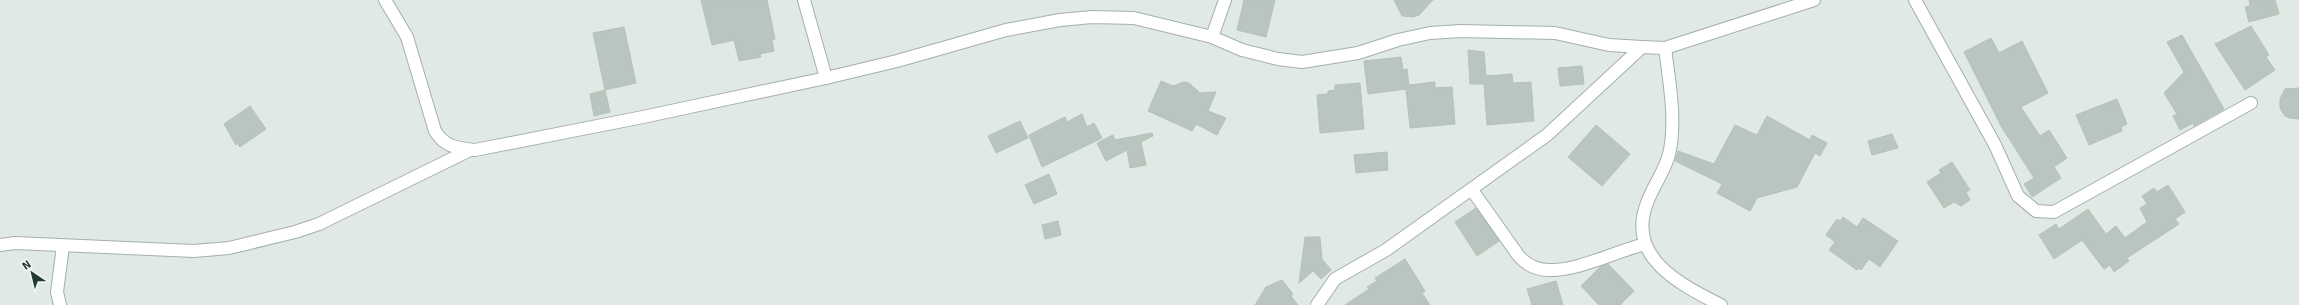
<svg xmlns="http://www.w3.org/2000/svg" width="2299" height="305" font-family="Signika,sans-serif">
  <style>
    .building { fill: #b9c6c0; stroke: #b3c2ba }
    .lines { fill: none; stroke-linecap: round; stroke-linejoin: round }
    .minor-casing { stroke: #a4b0aa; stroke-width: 14 }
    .tertiary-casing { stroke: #a4b0aa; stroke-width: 14 }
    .minor { stroke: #fff; stroke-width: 12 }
    .tertiary { stroke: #fff; stroke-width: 12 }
  </style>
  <rect width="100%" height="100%" fill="#e0e9e4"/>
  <g class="building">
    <path d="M 701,0 L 767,0 L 775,39 L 772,40 L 774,51 L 760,54 L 761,57 L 739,61 L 734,40 L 712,45 Z"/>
    <path d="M 1244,0 L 1275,0 L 1266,37 L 1237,30 Z"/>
    <path d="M 1394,0 L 1433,0 L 1419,15 L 1413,17 L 1402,16 Z"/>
    <path d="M 2249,0 L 2275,0 L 2279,14 L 2249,22 L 2245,7 L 2250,6 Z"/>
    <path d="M 2251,26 L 2269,55 L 2266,57 L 2275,70 L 2245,90 L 2215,44 Z"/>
    <path d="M 624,27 L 636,83 L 605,90 L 593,33 Z"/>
    <path d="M 2182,35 L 2224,109 L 2194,126 L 2193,123 L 2180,130 L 2173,116 L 2177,114 L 2164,93 L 2184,72 L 2167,42 Z"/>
    <path d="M 1991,38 L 1999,53 L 2022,41 L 2048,93 L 2021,107 L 2040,136 L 2049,130 L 2067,158 L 2054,167 L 2061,178 L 2032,197 L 2024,184 L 2034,178 L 2001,126 L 1964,52 Z"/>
    <path d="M 1468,50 L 1484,52 L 1486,76 L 1512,74 L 1513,83 L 1531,82 L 1534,121 L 1487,125 L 1484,84 L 1470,84 Z"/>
    <path d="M 1401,57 L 1403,70 L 1407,69 L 1409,85 L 1435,82 L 1435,88 L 1452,87 L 1455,124 L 1410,128 L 1406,89 L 1368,94 L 1364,61 Z"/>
    <path d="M 1582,66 L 1584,84 L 1560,86 L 1558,68 Z"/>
    <path d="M 1161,81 L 1173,86 L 1184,82 L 1189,83 L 1200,93 L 1216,92 L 1208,111 L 1226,118 L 1217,135 L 1196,124 L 1192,131 L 1148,111 Z"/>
    <path d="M 1360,83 L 1364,129 L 1320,133 L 1317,95 L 1328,94 L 1328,91 L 1335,90 L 1335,85 Z"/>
    <path d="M 2299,88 L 2299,119 L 2290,118 L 2285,116 L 2280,108 L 2280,99 L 2285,89 Z"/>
    <path d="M 605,90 L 610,112 L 594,116 L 590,94 Z"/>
    <path d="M 2117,99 L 2127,124 L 2121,127 L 2122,131 L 2089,145 L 2076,115 Z"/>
    <path d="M 250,106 L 266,129 L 240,147 L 237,143 L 236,145 L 224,124 Z"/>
    <path d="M 1082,114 L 1087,127 L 1094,123 L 1102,138 L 1042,167 L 1029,135 L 1065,117 L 1067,122 Z"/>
    <path d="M 1767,116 L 1810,140 L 1812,135 L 1827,143 L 1820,156 L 1815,153 L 1797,187 L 1757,198 L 1750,211 L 1717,193 L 1722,184 L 1675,161 L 1678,151 L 1714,164 L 1735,125 L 1757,135 Z"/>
    <path d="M 1020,121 L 1028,138 L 996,153 L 988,136 Z"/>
    <path d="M 1596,125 L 1630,154 L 1602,186 L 1568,157 Z"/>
    <path d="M 1152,133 L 1153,136 L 1141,142 L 1146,165 L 1130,168 L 1127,150 L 1106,161 L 1097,143 L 1113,135 L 1115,140 Z"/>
    <path d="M 1892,134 L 1898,148 L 1872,155 L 1868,141 Z"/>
    <path d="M 1387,152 L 1388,170 L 1356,173 L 1354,155 Z"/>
    <path d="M 1952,162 L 1970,190 L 1966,192 L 1970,200 L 1961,206 L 1954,202 L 1944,208 L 1927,182 L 1941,173 L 1939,170 Z"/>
    <path d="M 1049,174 L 1057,194 L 1034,204 L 1025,185 Z"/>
    <path d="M 2168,185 L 2185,212 L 2175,219 L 2179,224 L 2127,258 L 2129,261 L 2114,272 L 2110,265 L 2104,269 L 2082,240 L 2054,259 L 2039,235 L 2056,224 L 2059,229 L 2088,209 L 2106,234 L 2116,226 L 2125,238 L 2147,222 L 2140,208 L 2147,204 L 2142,196 L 2154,188 L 2157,192 Z"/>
    <path d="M 1476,208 L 1499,241 L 1477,256 L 1455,222 Z"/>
    <path d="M 1843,217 L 1857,227 L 1863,218 L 1898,241 L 1880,267 L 1869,259 L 1861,270 L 1859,268 L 1857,270 L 1829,250 L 1835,242 L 1826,235 L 1837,219 L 1840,221 Z"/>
    <path d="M 1058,221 L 1061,235 L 1045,239 L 1042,225 Z"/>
    <path d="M 1305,237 L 1320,237 L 1322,259 L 1331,270 L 1321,279 L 1313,271 L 1299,283 Z"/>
    <path d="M 1405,259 L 1425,291 L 1422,293 L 1430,305 L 1345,305 L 1369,289 L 1367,287 L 1377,281 L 1375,278 Z"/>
    <path d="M 1608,264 L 1634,291 L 1620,305 L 1599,305 L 1581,286 L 1600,267 Z"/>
    <path d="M 1282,280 L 1293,294 L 1291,296 L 1298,305 L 1255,305 L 1266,287 Z"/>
    <path d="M 1556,281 L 1563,305 L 1532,305 L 1527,289 Z"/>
  </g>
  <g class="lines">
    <g class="minor-casing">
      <g id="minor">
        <path d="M 385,0 L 407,37 L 435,131 C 445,147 456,148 475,150 L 643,117 L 826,78 L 897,61 L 1006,30 L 1060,20 L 1092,17 L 1134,18 L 1212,37 L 1242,50 L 1278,59 L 1302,62 L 1358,53 L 1398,40 L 1430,33 L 1461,31 L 1555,33 L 1609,45 L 1642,47"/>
        <path d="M 804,0 L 826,78"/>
        <path d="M 1915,0 L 1995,145 L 2018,196 L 2036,211 L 2054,212 L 2251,103"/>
        <path d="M 1212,37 L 1225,0"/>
        <path d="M 1665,48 C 1669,80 1676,117 1670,150 C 1667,169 1653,185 1647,203 C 1626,257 1679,284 1721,305"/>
        <path d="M 1472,190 L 1518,255 C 1526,265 1537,270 1550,270 C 1577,271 1617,251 1645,244"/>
        <path d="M 0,245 L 15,243 L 194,251 L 229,248 L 295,232 L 319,224 L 470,150"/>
        <path d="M 60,305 L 57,292 L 63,246"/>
      </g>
    </g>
    <g class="tertiary-casing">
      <path id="tertiary" d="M 1317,305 L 1335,279 L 1386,250 L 1547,135 L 1642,47 L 1665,48 L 1814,0"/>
    </g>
    <use href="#minor" class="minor"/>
    <use href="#tertiary" class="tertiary"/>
  </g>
  <g transform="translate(32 273) rotate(325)" stroke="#f0f6f2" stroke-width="3" paint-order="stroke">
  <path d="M0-3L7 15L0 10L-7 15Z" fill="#233830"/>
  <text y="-6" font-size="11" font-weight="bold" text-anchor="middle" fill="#233830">N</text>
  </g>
</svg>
